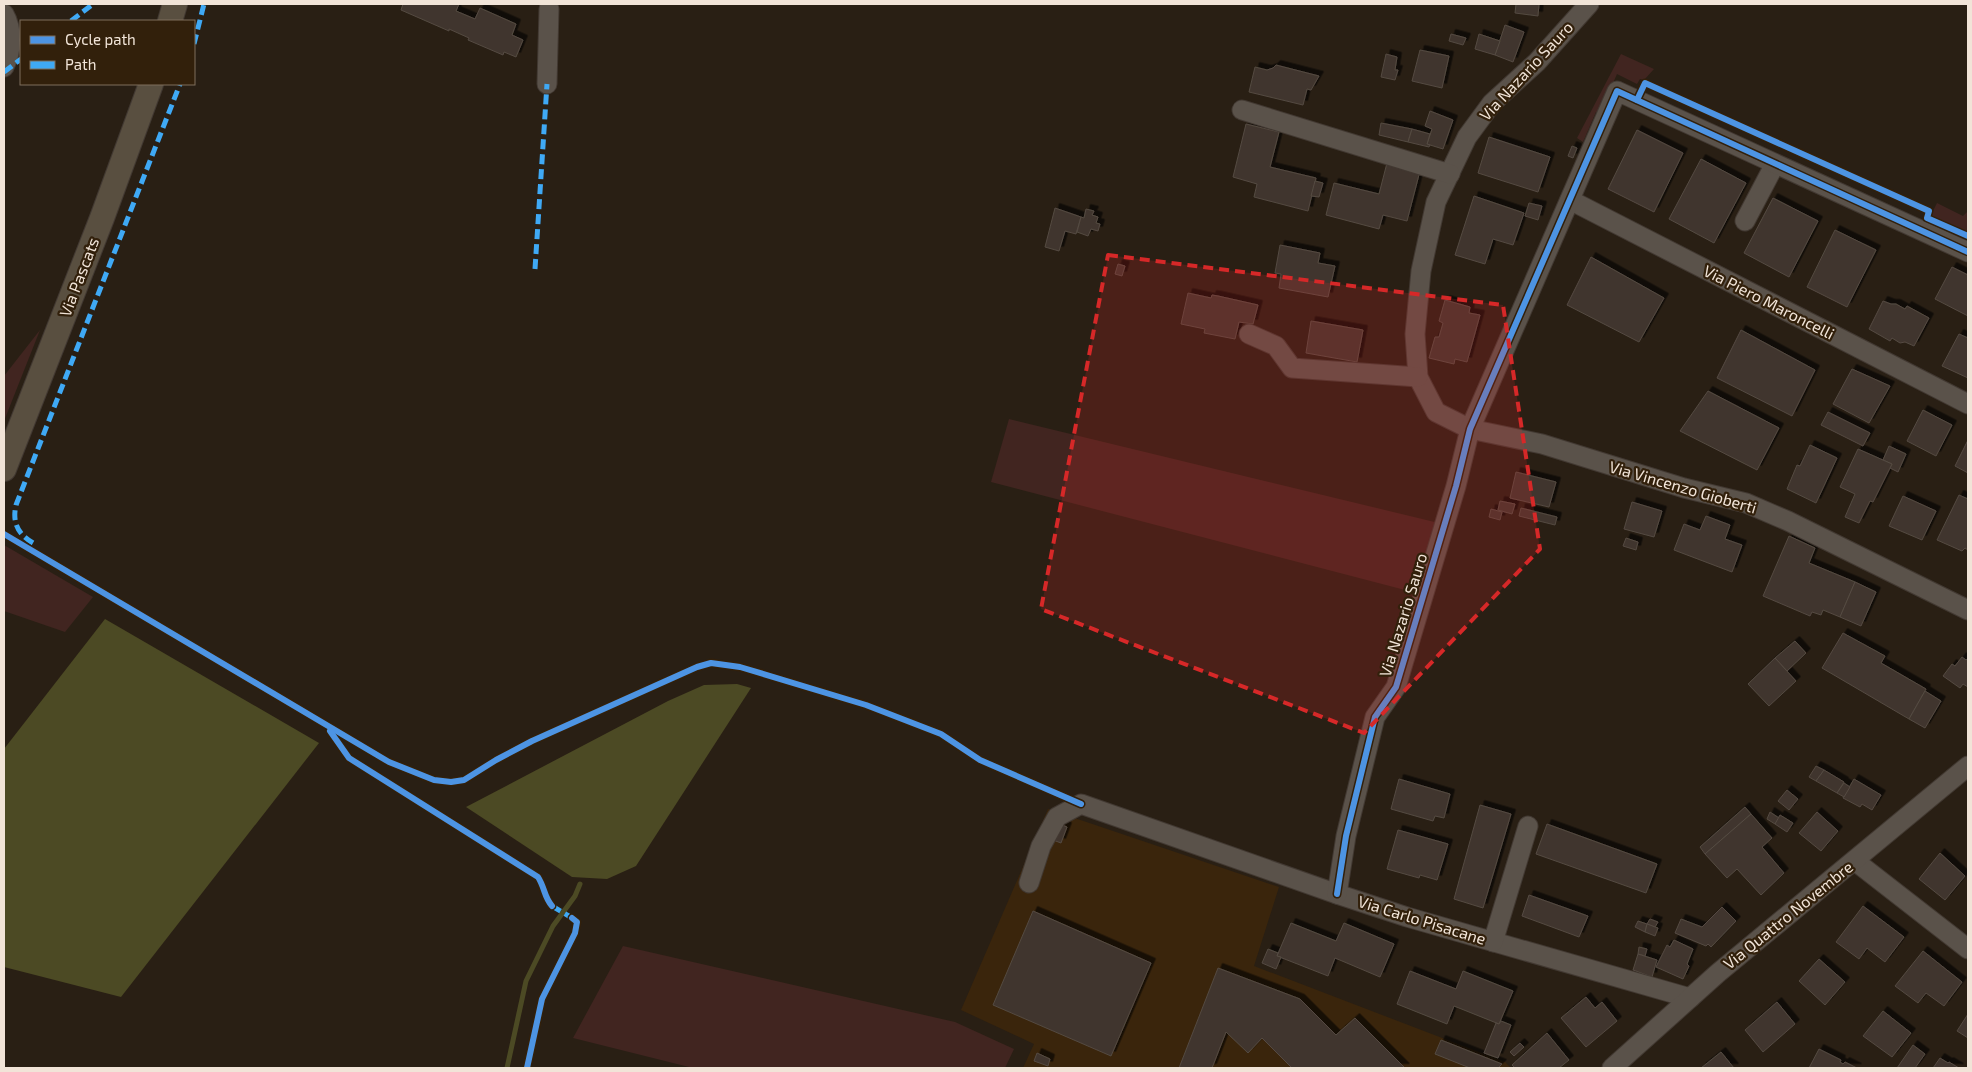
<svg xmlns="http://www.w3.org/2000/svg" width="1972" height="1072" font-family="'Exo 2',sans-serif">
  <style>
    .built { fill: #3a250c }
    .green { fill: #412520 }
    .water { fill: #4c4a24 }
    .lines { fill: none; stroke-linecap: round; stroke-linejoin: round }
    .stream { stroke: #4c4a24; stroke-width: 5 }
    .building { fill: #41362d; stroke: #544a42; filter: url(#shadow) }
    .minor-casing { stroke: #423932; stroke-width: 21 }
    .major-casing { stroke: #423932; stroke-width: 26 }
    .minor { stroke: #5a524a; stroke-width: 19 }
    .major { stroke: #594f40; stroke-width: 24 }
    .quiet { stroke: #3fa9f5; stroke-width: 5; stroke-dasharray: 10 5; stroke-linecap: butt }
    .cycleway-casing { stroke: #32200b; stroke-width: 9 }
    .cycleway { stroke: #4d94e3; stroke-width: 6 }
    .marked { fill: #d62828; fill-opacity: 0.2; stroke: #d62828; stroke-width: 4; stroke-dasharray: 10 6; stroke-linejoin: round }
    .labels { text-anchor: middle; stroke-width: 4.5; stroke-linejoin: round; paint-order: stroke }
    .street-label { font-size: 16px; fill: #f1e4d8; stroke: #32200b }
  </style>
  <defs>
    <filter id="shadow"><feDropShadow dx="4.5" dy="-4.5" stdDeviation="0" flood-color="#0009"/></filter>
  </defs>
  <rect width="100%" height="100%" fill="#291f14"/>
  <path class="built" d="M 1048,809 L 1279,887 L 1254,966 L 1505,1062 L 1511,1068 L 1023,1068 L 1034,1044 L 961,1010 Z"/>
  <g class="green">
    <path d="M 1621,54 L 1654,69 L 1644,80 L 1640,79 L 1637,84 L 1617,74 L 1600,113 L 1596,112 L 1583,142 L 1577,138 Z"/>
    <path d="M 1937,203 L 1963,216 L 1968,211 L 1968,231 L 1964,232 L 1930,217 Z"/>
    <path d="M 40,330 L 4,421 L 4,376 Z"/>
    <path d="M 1009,419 L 1447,525 L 1428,596 L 991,482 Z"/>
    <path d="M 4,545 L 93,597 L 65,632 L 4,611 Z"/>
    <path d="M 623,946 L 955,1022 L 1014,1049 L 1005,1068 L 693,1068 L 573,1038 Z"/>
  </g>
  <g class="water">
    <path d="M 105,619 L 319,743 L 121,997 L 4,967 L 4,749 Z"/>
    <path d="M 737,684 L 751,688 L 636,866 L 607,879 L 572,877 L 466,807 L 668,701 L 704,685 Z"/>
  </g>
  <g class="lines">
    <path class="stream" d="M 507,1068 L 526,981 L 553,926 L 575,896 L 580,884"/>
  </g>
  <g class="building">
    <path d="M 403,4 L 459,4 L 456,11 L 475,19 L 480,8 L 516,24 L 512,35 L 523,40 L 516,57 L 504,52 L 503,55 L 468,40 L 469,38 L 449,29 L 449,31 L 401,10 Z"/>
    <path d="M 1516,4 L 1539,4 L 1538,16 L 1515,13 Z"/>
    <path d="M 1505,25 L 1524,32 L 1513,62 L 1495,55 Z"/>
    <path d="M 1451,34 L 1466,38 L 1463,45 L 1449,41 Z"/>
    <path d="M 1479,34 L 1500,41 L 1495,55 L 1475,49 Z"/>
    <path d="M 1420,50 L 1449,56 L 1442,88 L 1412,81 Z"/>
    <path d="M 1386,54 L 1397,57 L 1395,70 L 1398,70 L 1395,80 L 1381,77 Z"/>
    <path d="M 1276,65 L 1319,76 L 1311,90 L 1307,89 L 1303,105 L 1249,92 L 1255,67 L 1267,70 L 1273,68 Z"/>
    <path d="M 1430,111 L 1453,120 L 1443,149 L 1427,144 L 1432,129 L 1425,126 Z"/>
    <path d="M 1381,123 L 1412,129 L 1408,142 L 1379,135 Z"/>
    <path d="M 1246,124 L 1279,132 L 1270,167 L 1316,178 L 1308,211 L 1254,197 L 1257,184 L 1233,177 Z"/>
    <path d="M 1412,129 L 1430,134 L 1427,144 L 1430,145 L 1429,147 L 1408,142 Z"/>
    <path d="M 1637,130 L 1683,153 L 1654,212 L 1608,189 Z"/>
    <path d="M 1489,137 L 1550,157 L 1538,192 L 1478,173 Z"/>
    <path d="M 1572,146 L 1577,148 L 1573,158 L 1568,156 Z"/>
    <path d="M 1388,159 L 1421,167 L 1407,221 L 1383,215 L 1379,229 L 1326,215 L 1334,183 L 1379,194 Z"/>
    <path d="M 1701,159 L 1746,183 L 1714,243 L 1669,219 Z"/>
    <path d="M 1315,181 L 1323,183 L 1319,197 L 1311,196 Z"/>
    <path d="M 1474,196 L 1524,213 L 1513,245 L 1493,239 L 1485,264 L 1455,255 Z"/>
    <path d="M 1773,198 L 1818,221 L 1789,277 L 1744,253 Z"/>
    <path d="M 1529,203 L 1542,206 L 1538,220 L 1525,216 Z"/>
    <path d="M 1055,208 L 1081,217 L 1076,234 L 1065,231 L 1059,251 L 1045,247 Z"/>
    <path d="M 1086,209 L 1094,211 L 1092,215 L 1098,217 L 1096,223 L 1100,224 L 1098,231 L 1091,229 L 1088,236 L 1077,232 L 1081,217 L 1084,218 Z"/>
    <path d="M 1835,230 L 1876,250 L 1847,307 L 1807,287 Z"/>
    <path d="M 1280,245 L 1320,253 L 1318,263 L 1335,266 L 1328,297 L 1279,288 L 1281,274 L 1275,273 Z"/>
    <path d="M 1591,257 L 1664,298 L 1639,342 L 1567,305 Z"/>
    <path d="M 1118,264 L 1125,266 L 1122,276 L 1115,274 Z"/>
    <path d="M 1952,267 L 1968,275 L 1968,316 L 1935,299 Z"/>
    <path d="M 1188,293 L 1211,298 L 1212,295 L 1218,296 L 1258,305 L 1253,324 L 1239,322 L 1235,339 L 1204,333 L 1205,329 L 1181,324 Z"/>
    <path d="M 1445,300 L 1470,307 L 1469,313 L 1480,315 L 1467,362 L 1455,359 L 1454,364 L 1429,358 L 1435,337 L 1439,337 L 1443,323 L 1439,321 Z"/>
    <path d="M 1883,301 L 1891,304 L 1896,304 L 1905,309 L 1907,306 L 1929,318 L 1914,346 L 1905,342 L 1900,343 L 1892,338 L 1890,341 L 1869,329 Z"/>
    <path d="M 1311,321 L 1363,330 L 1357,362 L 1306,353 Z"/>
    <path d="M 1741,330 L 1815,370 L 1792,416 L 1717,378 Z"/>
    <path d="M 1959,334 L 1968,338 L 1968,378 L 1942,366 Z"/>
    <path d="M 1852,369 L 1890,386 L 1869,423 L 1833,404 Z"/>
    <path d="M 1708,391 L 1779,428 L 1757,470 L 1680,431 Z"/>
    <path d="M 1923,410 L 1952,425 L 1936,456 L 1907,441 Z"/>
    <path d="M 1828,412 L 1870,433 L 1863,446 L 1821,425 Z"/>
    <path d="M 1968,440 L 1968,473 L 1955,466 Z"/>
    <path d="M 1810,445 L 1837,458 L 1816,503 L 1787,489 L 1797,465 L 1800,466 Z"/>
    <path d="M 1889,446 L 1906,454 L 1898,472 L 1890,468 L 1892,464 L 1883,460 Z"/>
    <path d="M 1858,449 L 1892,464 L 1873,502 L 1870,501 L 1859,523 L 1845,517 L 1855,494 L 1840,487 Z"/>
    <path d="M 1516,472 L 1556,482 L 1549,507 L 1510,498 Z"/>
    <path d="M 1959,495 L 1968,499 L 1968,550 L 1965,548 L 1962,551 L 1937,540 Z"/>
    <path d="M 1903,496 L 1936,511 L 1922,540 L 1889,526 Z"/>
    <path d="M 1500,501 L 1515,504 L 1512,514 L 1498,510 Z"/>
    <path d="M 1632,502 L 1662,511 L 1654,537 L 1624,529 Z"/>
    <path d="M 1521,508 L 1557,517 L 1555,525 L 1519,516 Z"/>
    <path d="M 1491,509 L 1502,512 L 1500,520 L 1489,517 Z"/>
    <path d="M 1706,516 L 1730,525 L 1725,539 L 1742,545 L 1732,572 L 1674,550 L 1684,524 L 1700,530 Z"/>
    <path d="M 1789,536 L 1815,548 L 1809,563 L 1855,582 L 1840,617 L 1823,610 L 1821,615 L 1812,612 L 1810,616 L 1763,596 Z"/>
    <path d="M 1626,538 L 1638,542 L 1636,550 L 1623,546 Z"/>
    <path d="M 1855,582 L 1876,592 L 1861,626 L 1840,617 Z"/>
    <path d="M 1843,633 L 1885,656 L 1881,663 L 1926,689 L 1909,719 L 1822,668 Z"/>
    <path d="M 1795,641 L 1806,653 L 1787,671 L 1775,658 Z"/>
    <path d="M 1962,657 L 1966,660 L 1968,658 L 1968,687 L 1963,684 L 1960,688 L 1943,676 L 1952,664 L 1955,666 Z"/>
    <path d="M 1775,658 L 1796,681 L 1769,706 L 1748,684 Z"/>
    <path d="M 1925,691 L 1941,701 L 1925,728 L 1909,719 Z"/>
    <path d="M 1816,766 L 1824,770 L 1816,781 L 1809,777 Z"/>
    <path d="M 1824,770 L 1844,782 L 1837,793 L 1816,781 Z"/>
    <path d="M 1399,779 L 1450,794 L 1444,818 L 1435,816 L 1433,821 L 1391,809 Z"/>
    <path d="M 1854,779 L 1881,795 L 1872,810 L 1862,804 L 1860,807 L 1843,798 Z"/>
    <path d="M 1844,783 L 1850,787 L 1844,797 L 1837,793 Z"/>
    <path d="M 1787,790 L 1798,799 L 1789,810 L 1778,801 Z"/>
    <path d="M 1480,805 L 1511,814 L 1483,908 L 1454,899 Z"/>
    <path d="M 1745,807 L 1751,814 L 1705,854 L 1700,847 Z"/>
    <path d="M 1770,812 L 1779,818 L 1775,824 L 1767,819 Z"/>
    <path d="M 1817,812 L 1838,831 L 1821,851 L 1799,833 Z"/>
    <path d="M 1751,814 L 1772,838 L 1762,847 L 1784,873 L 1761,895 L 1737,869 L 1727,878 L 1705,854 Z"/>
    <path d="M 1780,815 L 1793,823 L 1787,832 L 1775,824 Z"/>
    <path d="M 1060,824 L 1067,827 L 1061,843 L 1053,840 Z"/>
    <path d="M 1547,824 L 1657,864 L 1646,893 L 1536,854 Z"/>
    <path d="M 1398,830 L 1448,844 L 1437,880 L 1420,875 L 1419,878 L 1387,869 Z"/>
    <path d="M 1940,853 L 1965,876 L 1945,900 L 1919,879 Z"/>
    <path d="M 1529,895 L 1588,916 L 1579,937 L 1522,916 Z"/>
    <path d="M 1863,906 L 1904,937 L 1885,962 L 1867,948 L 1859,959 L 1836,942 Z"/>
    <path d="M 1722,907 L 1736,921 L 1711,947 L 1708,944 L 1706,946 L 1675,933 L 1681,919 L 1702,927 Z"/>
    <path d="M 1033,911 L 1151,963 L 1111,1056 L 993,1005 Z"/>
    <path d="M 1650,919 L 1658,922 L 1655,927 L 1647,924 Z"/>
    <path d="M 1638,921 L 1647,924 L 1645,932 L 1635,927 Z"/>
    <path d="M 1291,923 L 1336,941 L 1344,923 L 1394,944 L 1380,977 L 1335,958 L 1328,976 L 1277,956 Z"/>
    <path d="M 1647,924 L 1658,928 L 1655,936 L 1645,932 Z"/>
    <path d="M 1674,940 L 1693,949 L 1687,964 L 1689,966 L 1683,979 L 1656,967 L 1667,945 L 1670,947 Z"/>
    <path d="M 1639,947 L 1647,949 L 1645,956 L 1638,954 Z"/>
    <path d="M 1268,949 L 1278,953 L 1277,956 L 1281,957 L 1276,969 L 1262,963 Z"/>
    <path d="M 1923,951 L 1962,982 L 1944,1006 L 1926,993 L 1918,1003 L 1895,986 Z"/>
    <path d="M 1638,954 L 1657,960 L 1652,977 L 1633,970 Z"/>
    <path d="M 1819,959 L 1845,982 L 1825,1005 L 1799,981 Z"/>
    <path d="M 1218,968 L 1300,999 L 1336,1035 L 1355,1018 L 1405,1068 L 1292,1068 L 1262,1038 L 1248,1053 L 1226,1032 L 1212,1068 L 1179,1068 Z"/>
    <path d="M 1410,971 L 1456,989 L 1463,971 L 1513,991 L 1499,1024 L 1454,1006 L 1447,1024 L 1397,1004 Z"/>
    <path d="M 1586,997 L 1595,1008 L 1602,1002 L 1617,1021 L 1586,1047 L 1561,1018 Z"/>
    <path d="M 1777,1002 L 1795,1024 L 1763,1052 L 1745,1030 Z"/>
    <path d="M 1883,1011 L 1911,1033 L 1892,1057 L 1863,1036 Z"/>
    <path d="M 1968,1014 L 1968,1038 L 1957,1031 Z"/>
    <path d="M 1501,1021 L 1511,1025 L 1498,1058 L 1484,1053 L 1496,1023 L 1499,1024 Z"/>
    <path d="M 1547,1033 L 1569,1060 L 1559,1068 L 1515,1068 L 1512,1065 Z"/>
    <path d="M 1441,1040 L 1502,1064 L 1498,1068 L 1470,1068 L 1435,1054 Z"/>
    <path d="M 1520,1043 L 1524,1047 L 1514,1056 L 1510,1052 Z"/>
    <path d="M 1913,1045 L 1925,1054 L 1915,1068 L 1897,1068 Z"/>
    <path d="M 1819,1049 L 1841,1060 L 1840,1062 L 1843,1064 L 1845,1062 L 1857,1068 L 1809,1068 Z"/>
    <path d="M 1721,1052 L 1734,1068 L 1701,1068 Z"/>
    <path d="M 1037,1053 L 1050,1059 L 1048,1066 L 1034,1061 Z"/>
    <path d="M 1940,1058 L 1948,1063 L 1949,1062 L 1959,1068 L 1933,1068 Z"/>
  </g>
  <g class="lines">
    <g class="minor-casing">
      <g id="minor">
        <path d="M 1589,4 L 1537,62 L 1492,103 L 1467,137 L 1436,202 L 1421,271 L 1415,334 L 1418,377 L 1436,412 L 1470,429 L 1542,444 L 1684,488 L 1746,503 L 1788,521 L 1968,610"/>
        <path d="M 4,14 C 13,30 12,51 4,67"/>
        <path d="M 547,84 L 549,9"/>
        <path d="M 1242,110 L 1450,174"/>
        <path d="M 1570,200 L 1968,404"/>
        <path d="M 1745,221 L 1775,164"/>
        <path d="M 1249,334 L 1276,346 L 1292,368 L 1418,377"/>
        <path d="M 1855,861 L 1968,949"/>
        <path d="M 1029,883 L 1041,846 L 1057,817 L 1081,804 L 1337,894 L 1407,917 L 1690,998"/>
        <path d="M 1337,894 L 1346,836 L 1375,717 L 1396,687 L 1456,486 L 1470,429 L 1617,91 L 1968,252"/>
        <path d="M 1493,942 L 1528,826"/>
        <path d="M 1612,1068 L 1718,973 L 1968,766"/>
      </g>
    </g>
    <g class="major-casing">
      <g id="major">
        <path d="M 170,21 L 175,4"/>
        <path d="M 4,469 L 102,218 L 151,84"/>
      </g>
    </g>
    <use href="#minor" class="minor"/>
    <use href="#major" class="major"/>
    <g class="quiet">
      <path d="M 71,21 L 93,4"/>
      <path d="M 194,44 L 204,4"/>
      <path d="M 4,72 L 21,59"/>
      <path d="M 535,269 L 547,84"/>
      <path d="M 33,543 C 18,534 12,523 16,505 L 180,84"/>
      <path d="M 552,906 L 572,918"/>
    </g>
    <g class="cycleway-casing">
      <g id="cycleway">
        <path d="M 1637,100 L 1645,83 L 1929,211 L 1927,218 L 1968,236"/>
        <path d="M 4,534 L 389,762 L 434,780 L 451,782 L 464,780 L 496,760 L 532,741 L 697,667 L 711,663 L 740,667 L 866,705 L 941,734 L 980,760 L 1081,804"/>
        <path d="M 330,731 L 349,758 L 538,877 C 545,888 544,897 552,906"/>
        <path d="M 1337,894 L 1346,836 L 1375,717 L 1396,687 L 1456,486 L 1470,429 L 1617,91 L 1968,252"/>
        <path d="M 527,1068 L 542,999 L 575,933 L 577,922 L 572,918"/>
      </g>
    </g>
    <use href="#cycleway" class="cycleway"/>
  </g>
  <path class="marked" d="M 1108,255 L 1503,305 L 1540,549 L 1364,733 L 1041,609 Z"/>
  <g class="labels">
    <g class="street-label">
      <text transform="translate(1526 71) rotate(-47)" y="6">Via Nazario Sauro</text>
      <text transform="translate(79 277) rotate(-69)" y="6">Via Pascats</text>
      <text transform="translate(1769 302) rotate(27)" y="6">Via Piero Maroncelli</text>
      <text transform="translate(1683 487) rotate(16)" y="6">Via Vincenzo Gioberti</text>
      <text transform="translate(1403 615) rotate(-73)" y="6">Via Nazario Sauro</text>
      <text transform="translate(1788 915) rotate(-39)" y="6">Via Quattro Novembre</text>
      <text transform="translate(1422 920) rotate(17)" y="6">Via Carlo Pisacane</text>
    </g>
  </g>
  <rect width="1972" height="1072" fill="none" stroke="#f1e4d8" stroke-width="10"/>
  <rect x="20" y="20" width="175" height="65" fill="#32200b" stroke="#7e6e5d"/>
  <rect x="30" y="36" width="25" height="8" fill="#4d94e3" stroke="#7e6e5d"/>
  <text x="65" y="45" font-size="15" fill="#f1e4d8">Cycle path</text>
  <rect x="30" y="61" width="25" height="8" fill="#3fa9f5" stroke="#7e6e5d"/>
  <text x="65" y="70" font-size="15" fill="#f1e4d8">Path</text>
</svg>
